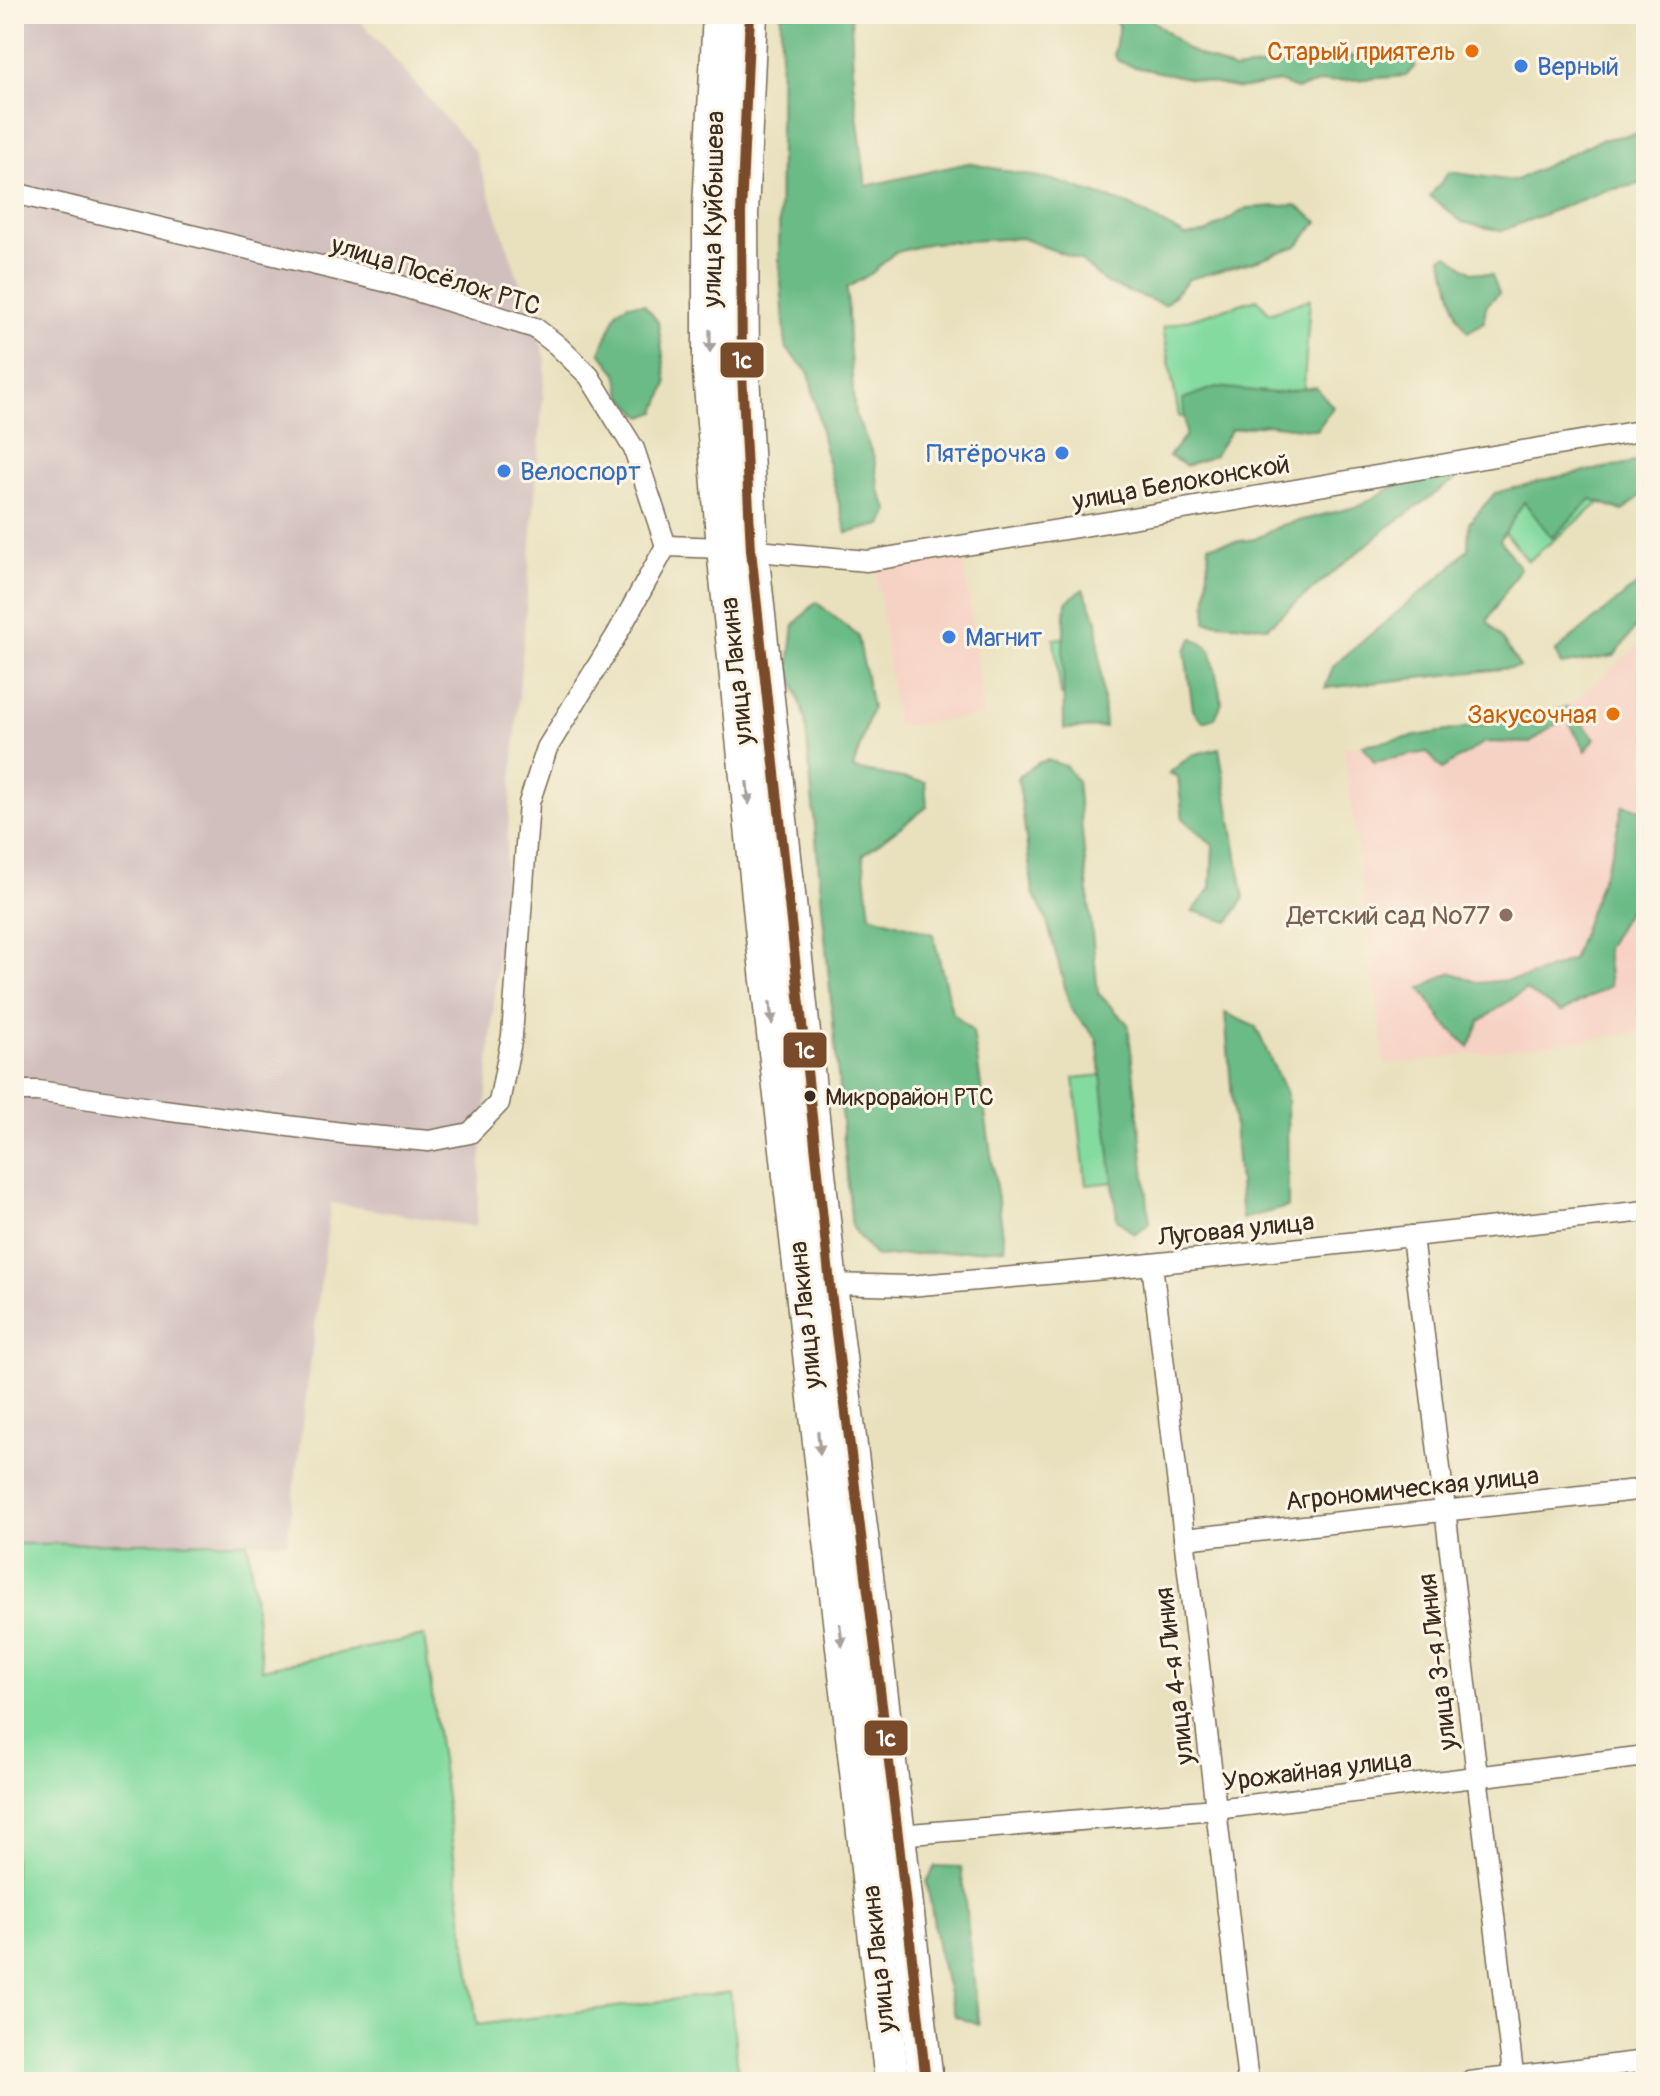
<svg xmlns="http://www.w3.org/2000/svg" width="1660" height="2096" font-family="Pangolin,sans-serif">
  <style>
    .built { fill: #f6d2c4 }
    .industrial { fill: #d1bfbe }
    .green { fill: #84dba0; stroke: #60825f; stroke-width: 2 }
    .forest { fill: #6bbb86; stroke: #537252; stroke-width: 2 }
    .lines { fill: none; stroke-linecap: round; stroke-linejoin: round }
    .minor-casing { stroke: #786a56; stroke-width: 23 }
    .trunk-casing { stroke: #786a56; stroke-width: 37 }
    .minor { stroke: #fff; stroke-width: 20 }
    .trunk { stroke: #fff; stroke-width: 34 }
    .bus-1-casing { stroke: #fcf5e5; stroke-width: 16 }
    .bus-1 { stroke: #7a4b2a; stroke-width: 10 }
    .oneway { fill: #a79f9a }
    .food-dot { fill: #e8710a; stroke: #fcf5e5; stroke-width: 3 }
    .shop-dot { fill: #3f7fe0; stroke: #fcf5e5; stroke-width: 3 }
    .education-dot { fill: #8d6e63; stroke: #fcf5e5; stroke-width: 3 }
    .bus-dot { fill: #3b2a1e; stroke: #fcf5e5; stroke-width: 3 }
    .labels { text-anchor: middle; stroke-width: 6; stroke-linejoin: round; paint-order: stroke }
    .bus-label { font-size: 24px; fill: #3b2a1e; stroke: #fcf5e5; text-anchor: start }
    .food-label { font-size: 26px; fill: #c56008; stroke: #fcf5e5; text-anchor: end }
    .shop-label { font-size: 26px; fill: #366cbe; stroke: #fcf5e5; text-anchor: start }
    .street-label { font-size: 26px; fill: #3b2a1e; stroke: #fcf5e5 }
    .education-label { font-size: 26px; fill: #785e54; stroke: #fcf5e5; text-anchor: end }
    .line-badge { stroke: #fcf5e5; stroke-width: 3 }
    .badge-label { font-size: 22px; text-anchor: middle; font-weight: bold; fill: #fff }
  </style>
  <rect width="100%" height="100%" fill="#fcf5e5"/>
  <filter id="ink" filterUnits="userSpaceOnUse"><feTurbulence type="fractalNoise" baseFrequency=".0125" numOctaves="2"/><feDisplacementMap in="SourceGraphic" scale="16" xChannelSelector="R" yChannelSelector="G"/><feConvolveMatrix kernelMatrix="1 2 1 2 8 2 1 2 1" color-interpolation-filters="sRGB"/></filter>
  <filter id="wash" filterUnits="userSpaceOnUse"><feTurbulence type="fractalNoise" baseFrequency=".006" numOctaves="4" result="noise"/><feDisplacementMap in="SourceGraphic" scale="32" xChannelSelector="R" yChannelSelector="G"/><feGaussianBlur stdDeviation="1.8" result="paint"/><feColorMatrix in="noise" values="0 0 0 0 0 0 0 0 0 0 0 0 0 0 0 0 0 1.4 0 .05"/><feComposite in="paint" operator="in"/></filter>
  <g filter="url(#wash)">
    <rect width="100%" height="100%" fill="#e9e1be"/>
    <g class="built">
      <path d="M 963,558 L 984,715 L 897,727 L 876,570 Z"/>
      <path d="M 1646,639 L 1646,1032 L 1385,1065 L 1344,748 L 1547,714 L 1567,707 Z"/>
    </g>
    <path class="industrial" d="M 14,14 L 352,14 L 360,20 L 475,152 L 546,359 L 476,1227 L 331,1203 L 287,1542 L 14,1544 Z"/>
    <g class="green">
      <path d="M 1257,299 L 1269,313 L 1310,299 L 1303,398 L 1179,417 L 1163,327 Z"/>
      <path d="M 1625,482 L 1528,561 L 1486,508 Z"/>
      <path d="M 1086,635 L 1093,691 L 1061,695 L 1054,639 Z"/>
      <path d="M 1113,1074 L 1124,1181 L 1086,1185 L 1074,1078 Z"/>
      <path d="M 248,1542 L 262,1669 L 424,1636 L 477,2025 L 730,1992 L 739,2082 L 14,2082 L 14,1544 Z"/>
    </g>
    <g class="forest">
      <path d="M 781,14 L 851,14 L 853,81 L 866,186 L 968,163 L 1053,180 L 1129,205 L 1186,236 L 1207,232 L 1247,208 L 1296,205 L 1318,222 L 1297,246 L 1255,261 L 1189,279 L 1165,305 L 1107,284 L 1080,260 L 1021,238 L 931,243 L 894,253 L 872,273 L 847,288 L 849,341 L 855,414 L 874,457 L 879,490 L 889,511 L 882,525 L 847,533 L 826,454 L 809,373 L 786,348 L 779,258 Z"/>
      <path d="M 1109,14 L 1145,14 L 1188,50 L 1234,70 L 1405,50 L 1415,66 L 1406,76 L 1323,82 L 1297,89 L 1278,82 L 1240,89 L 1135,67 L 1118,61 L 1114,54 L 1119,26 Z"/>
      <path d="M 1646,132 L 1646,183 L 1604,191 L 1501,231 L 1462,222 L 1430,196 L 1449,172 L 1514,181 L 1599,140 Z"/>
      <path d="M 1448,255 L 1472,272 L 1492,275 L 1499,293 L 1486,306 L 1484,322 L 1468,332 L 1458,317 L 1442,257 Z"/>
      <path d="M 628,304 L 644,304 L 658,322 L 667,384 L 656,412 L 643,417 L 622,395 L 617,373 L 600,352 L 618,310 Z"/>
      <path d="M 1216,387 L 1275,393 L 1316,387 L 1333,407 L 1317,430 L 1266,424 L 1231,430 L 1214,456 L 1186,466 L 1169,456 L 1186,435 L 1183,399 Z"/>
      <path d="M 1646,460 L 1646,491 L 1623,511 L 1591,499 L 1552,538 L 1524,502 L 1500,540 L 1520,568 L 1487,621 L 1501,638 L 1520,667 L 1325,688 L 1334,665 L 1448,570 L 1468,549 L 1469,523 L 1495,493 L 1552,478 Z"/>
      <path d="M 1471,468 L 1387,528 L 1267,627 L 1206,622 L 1209,545 L 1255,539 L 1282,525 L 1359,506 L 1425,469 Z"/>
      <path d="M 1646,577 L 1646,614 L 1614,656 L 1561,665 L 1555,652 Z"/>
      <path d="M 1083,589 L 1097,620 L 1105,727 L 1064,729 L 1063,648 L 1066,602 Z"/>
      <path d="M 816,602 L 858,636 L 872,708 L 853,769 L 925,782 L 927,807 L 863,855 L 870,915 L 933,934 L 952,1012 L 973,1032 L 1005,1248 L 876,1257 L 852,1228 L 805,719 L 789,667 L 794,625 Z"/>
      <path d="M 1193,638 L 1203,643 L 1211,651 L 1222,703 L 1215,718 L 1203,722 L 1193,710 L 1185,651 Z"/>
      <path d="M 1567,707 L 1595,738 L 1586,751 L 1567,719 L 1554,725 L 1530,743 L 1485,742 L 1442,769 L 1427,752 L 1374,762 L 1363,745 L 1547,714 Z"/>
      <path d="M 1219,748 L 1244,898 L 1229,922 L 1193,911 L 1211,888 L 1213,845 L 1183,819 L 1178,777 L 1169,773 L 1192,755 Z"/>
      <path d="M 1047,760 L 1066,766 L 1077,781 L 1098,993 L 1128,1024 L 1150,1223 L 1134,1234 L 1117,1219 L 1097,1039 L 1071,1009 L 1046,918 L 1033,893 L 1018,777 L 1038,763 Z"/>
      <path d="M 1623,805 L 1646,811 L 1646,874 L 1630,907 L 1606,948 L 1610,986 L 1561,1012 L 1525,990 L 1480,1021 L 1469,1047 L 1444,1023 L 1421,988 L 1451,972 L 1479,983 L 1525,978 L 1572,960 L 1612,851 Z"/>
      <path d="M 1225,1013 L 1256,1027 L 1287,1096 L 1288,1207 L 1242,1219 Z"/>
      <path d="M 935,1866 L 961,1867 L 979,2025 L 955,2016 L 939,1956 L 927,1882 Z"/>
    </g>
  </g>
  <g filter="url(#ink)">
    <g class="lines">
      <g class="minor-casing">
        <g id="minor">
          <path d="M 14,193 L 388,282 L 535,328 L 557,345 L 589,376 L 634,449 L 666,546"/>
          <path d="M 666,546 L 724,548 L 867,561 L 1114,521 L 1646,430"/>
          <path d="M 14,1091 L 38,1091 L 163,1110 L 350,1134 L 429,1141 L 470,1133 L 499,1103 L 512,1036 L 529,803 L 547,748 L 616,636 L 666,546"/>
          <path d="M 1412,1236 L 1514,2082"/>
          <path d="M 1152,1264 L 1248,2082"/>
          <path d="M 830,1284 L 909,1286 L 1104,1269 L 1646,1211"/>
          <path d="M 1184,1539 L 1646,1489"/>
          <path d="M 898,1835 L 1216,1809 L 1646,1756"/>
          <path d="M 1469,2082 L 1646,2061"/>
        </g>
      </g>
      <g class="trunk-casing">
        <g id="trunk">
          <path d="M 720,14 L 710,207 L 710,372 L 724,548 L 763,936 L 892,2082"/>
          <path d="M 750,14 L 741,214 L 742,372 L 751,550 L 830,1284 L 898,1835 L 926,2082"/>
        </g>
      </g>
      <use href="#minor" class="minor"/>
      <use href="#trunk" class="trunk"/>
      <g class="bus-1-casing">
        <path id="bus-1" d="M 750,14 L 741,214 L 742,372 L 751,550 L 830,1284 L 898,1835 L 926,2082"/>
      </g>
      <use href="#bus-1" class="bus-1"/>
    </g>
    <defs><path id="oneway-solid" d="M-6-.8H1V-3.2L6.5 0L1 3.2V.8H-6Z" transform="scale(2)"/></defs>
    <g class="oneway">
      <use href="#oneway-solid" transform="translate(710 341) rotate(90)"/>
      <use href="#oneway-solid" transform="translate(748 793) rotate(84)"/>
      <use href="#oneway-solid" transform="translate(771 1013) rotate(84)"/>
      <use href="#oneway-solid" transform="translate(819 1443) rotate(84)"/>
      <use href="#oneway-solid" transform="translate(841 1635) rotate(83)"/>
    </g>
  </g>
  <g class="food-dot">
    <circle cx="1472" cy="51" r="8"/>
    <circle cx="1613" cy="714" r="8"/>
  </g>
  <g class="shop-dot">
    <circle cx="1521" cy="66" r="8"/>
    <circle cx="1062" cy="453" r="8"/>
    <circle cx="504" cy="471" r="8"/>
    <circle cx="949" cy="637" r="8"/>
  </g>
  <circle class="education-dot" cx="1506" cy="915" r="8"/>
  <circle class="bus-dot" cx="810" cy="1096" r="7"/>
  <g class="labels">
    <g class="bus-label">
      <text x="825" y="1105">Микрорайон РТС</text>
    </g>
    <g class="food-label">
      <text x="1456" y="60">Старый приятель</text>
      <text x="1597" y="723">Закусочная</text>
    </g>
    <g class="shop-label">
      <text x="1537" y="75">Верный</text>
      <text x="1046" y="462" text-anchor="end">Пятёрочка</text>
      <text x="520" y="480">Велоспорт</text>
      <text x="965" y="646">Магнит</text>
    </g>
    <g class="street-label">
      <text transform="translate(713 209) rotate(-89)" y="9">улица Куйбышева</text>
      <text transform="translate(436 275) rotate(17)" y="9">улица Посёлок РТС</text>
      <text transform="translate(1181 482) rotate(-10)" y="9">улица Белоконской</text>
      <text transform="translate(736 671) rotate(-96)" y="9">улица Лакина</text>
      <text transform="translate(1236 1229) rotate(-6)" y="9">Луговая улица</text>
      <text transform="translate(805 1315) rotate(-96)" y="9">улица Лакина</text>
      <text transform="translate(1412 1488) rotate(-6)" y="9">Агрономическая улица</text>
      <text transform="translate(1437 1662) rotate(-97)" y="9">улица 3-я Линия</text>
      <text transform="translate(1174 1676) rotate(-97)" y="9">улица 4-я Линия</text>
      <text transform="translate(1317 1770) rotate(-7)" y="9">Урожайная улица</text>
      <text transform="translate(878 1959) rotate(-96)" y="9">улица Лакина</text>
    </g>
    <g class="education-label">
      <text x="1490" y="924">Детский сад №77</text>
    </g>
  </g>
  <g class="line-badge">
    <rect x="719" y="341" width="46" height="38" rx="8" fill="#7a4b2a"/>
    <rect x="782" y="1031" width="46" height="38" rx="8" fill="#7a4b2a"/>
    <rect x="863" y="1719" width="46" height="38" rx="8" fill="#7a4b2a"/>
  </g>
  <g class="badge-label">
    <text x="742" y="368">1с</text>
    <text x="805" y="1058">1с</text>
    <text x="886" y="1746">1с</text>
  </g>
  <rect width="1660" height="2096" fill="none" stroke="#fcf5e5" stroke-width="48"/>
</svg>
